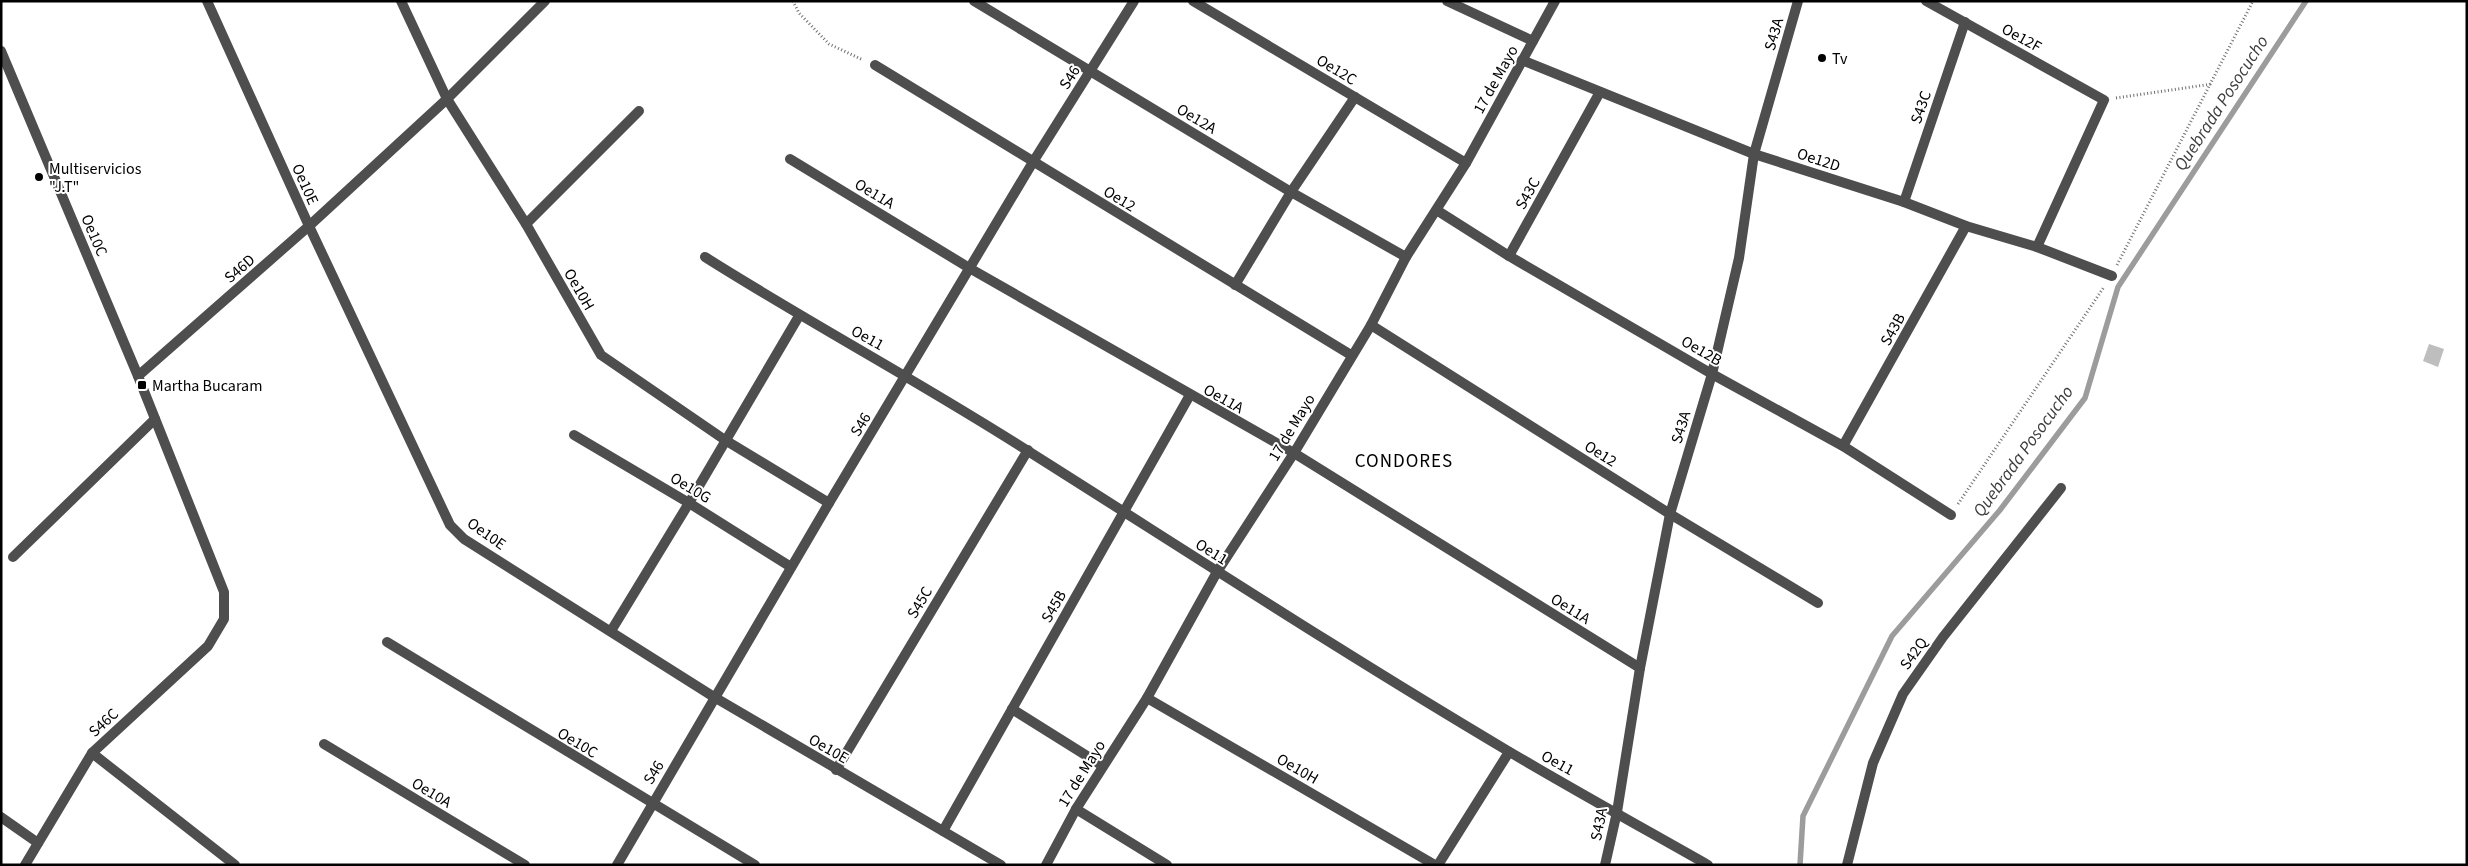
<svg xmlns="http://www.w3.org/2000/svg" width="2468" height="866" font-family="'Source Sans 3',sans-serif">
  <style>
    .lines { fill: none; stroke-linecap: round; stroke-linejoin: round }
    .stream { stroke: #9c9c9c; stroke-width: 5.5 }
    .building { fill: #bebebe }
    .path { stroke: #707070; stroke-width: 3; stroke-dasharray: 1 2.5; stroke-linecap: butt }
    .minor { stroke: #4e4e4e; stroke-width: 10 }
    .poi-dot { fill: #000; stroke: #fff; stroke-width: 2 }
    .labels { text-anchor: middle; stroke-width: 4; stroke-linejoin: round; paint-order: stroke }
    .street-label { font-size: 16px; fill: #000; stroke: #fff }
    .poi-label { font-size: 16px; fill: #000; stroke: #fff; text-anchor: start }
    .water-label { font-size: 18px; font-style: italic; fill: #3d3d3d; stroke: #fff }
    .quarter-label { font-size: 19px; letter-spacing: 1px; fill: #000; stroke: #fff }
  </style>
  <rect width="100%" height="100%" fill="#fff"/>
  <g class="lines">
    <path class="stream" d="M 1800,865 L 1803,816 L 1892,636 L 2000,510 L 2085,398 L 2118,287 L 2306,1"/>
  </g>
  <path class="building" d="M 2429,344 L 2444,349 L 2438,367 L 2423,361 Z"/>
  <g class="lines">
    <g class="path">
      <path d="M 793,1 L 799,13 L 829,44 L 863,60"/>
      <path d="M 2116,98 L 2212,84"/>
      <path d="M 2117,265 L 2253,1"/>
      <path d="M 1958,504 L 2104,287"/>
    </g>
    <g class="minor">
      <path d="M 207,1 L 309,226 L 450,525 L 464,539 L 714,697 L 1001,865"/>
      <path d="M 401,1 L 447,99 L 526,224 L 601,355 L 725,440 L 829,503"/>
      <path d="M 974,1 L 1291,192 L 1406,257"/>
      <path d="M 1193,1 L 1466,163"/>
      <path d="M 1447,1 L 1533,41"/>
      <path d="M 1926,1 L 2104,100 L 2037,247"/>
      <path d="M 1,51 L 138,376 L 224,592 L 224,619 L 208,646 L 92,753 L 25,865"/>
      <path d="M 1522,60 L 1754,154 L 1904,202 L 1966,226 L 2037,247 L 2112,276"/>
      <path d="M 875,65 L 1351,355"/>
      <path d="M 790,159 L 971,269 L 1294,453 L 1640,668"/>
      <path d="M 1904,202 L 1965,22"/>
      <path d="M 1438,211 L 1509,256 L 1712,374 L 1843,446 L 1951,515"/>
      <path d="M 526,224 L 639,111"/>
      <path d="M 1509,256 L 1600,92"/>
      <path d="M 705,257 C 811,324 922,383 1028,451 C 1188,552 1346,655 1508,751 C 1574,790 1641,827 1708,865"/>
      <path d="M 1235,285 L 1291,192 L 1355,97"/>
      <path d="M 1371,325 L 1670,514 L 1818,603"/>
      <path d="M 138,376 L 309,226 L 447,99 L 545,1"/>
      <path d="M 574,435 L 689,503 L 791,567"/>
      <path d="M 1843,446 L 1966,226"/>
      <path d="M 13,557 L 155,419"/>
      <path d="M 611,631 L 689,503 L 799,316"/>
      <path d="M 387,642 L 755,865"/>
      <path d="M 1147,698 L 1435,865"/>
      <path d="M 1012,709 L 1103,766"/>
      <path d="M 324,744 L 525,865"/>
      <path d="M 92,753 L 235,865"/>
      <path d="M 836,770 L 1028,450"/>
      <path d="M 1076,809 L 1167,865"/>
      <path d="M 1,817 L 38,843"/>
      <path d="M 943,831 L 1190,395"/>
      <path d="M 617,865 L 829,503 L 1033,162 L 1134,1"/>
      <path d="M 1046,865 L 1076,809 L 1147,698 L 1217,572 L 1294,453 L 1371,325 L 1406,257 L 1466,163 L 1555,1"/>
      <path d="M 1438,865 L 1509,752"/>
      <path d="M 1605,865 L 1617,812 L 1640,668 L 1670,514 L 1712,374 L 1739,258 L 1754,154 L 1798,1"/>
      <path d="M 1847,865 L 1873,763 L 1903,694 L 1943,637 L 2061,488"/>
    </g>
  </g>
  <g class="poi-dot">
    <circle cx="1822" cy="58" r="5"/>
    <circle cx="39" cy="177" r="5"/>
    <rect x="137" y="380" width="10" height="10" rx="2.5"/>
  </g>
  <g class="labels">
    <g class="street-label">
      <text transform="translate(1773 34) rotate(-74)" y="6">S43A</text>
      <text transform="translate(2022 37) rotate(29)" y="6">Oe12F</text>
      <text transform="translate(1337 69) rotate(31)" y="6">Oe12C</text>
      <text transform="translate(1069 77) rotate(-58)" y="6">S46</text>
      <text transform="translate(1495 79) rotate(-61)" y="6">17 de Mayo</text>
      <text transform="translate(1920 107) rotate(-71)" y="6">S43C</text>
      <text transform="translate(1197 118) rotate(31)" y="6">Oe12A</text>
      <text transform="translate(1819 159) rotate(18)" y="6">Oe12D</text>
      <text transform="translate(306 184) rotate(66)" y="6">Oe10E</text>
      <text transform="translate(875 193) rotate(31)" y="6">Oe11A</text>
      <text transform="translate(1527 193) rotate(-61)" y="6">S43C</text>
      <text transform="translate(1120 198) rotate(31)" y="6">Oe12</text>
      <text transform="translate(95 235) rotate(67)" y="6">Oe10C</text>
      <text transform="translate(239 268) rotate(-41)" y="6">S46D</text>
      <text transform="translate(580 289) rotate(60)" y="6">Oe10H</text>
      <text transform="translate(1892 329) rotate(-61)" y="6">S43B</text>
      <text transform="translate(868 337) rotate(29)" y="6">Oe11</text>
      <text transform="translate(1702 350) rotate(30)" y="6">Oe12B</text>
      <text transform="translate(1224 398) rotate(29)" y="6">Oe11A</text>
      <text transform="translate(860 424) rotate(-59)" y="6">S46</text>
      <text transform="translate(1291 427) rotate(-59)" y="6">17 de Mayo</text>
      <text transform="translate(1680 427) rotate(-73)" y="6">S43A</text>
      <text transform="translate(1601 453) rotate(32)" y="6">Oe12</text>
      <text transform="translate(691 487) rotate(31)" y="6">Oe10G</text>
      <text transform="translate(487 533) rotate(35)" y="6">Oe10E</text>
      <text transform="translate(1212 551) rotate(32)" y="6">Oe11</text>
      <text transform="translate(919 602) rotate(-59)" y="6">S45C</text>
      <text transform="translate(1053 606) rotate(-60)" y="6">S45B</text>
      <text transform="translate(1571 608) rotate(32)" y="6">Oe11A</text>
      <text transform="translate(1913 653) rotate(-55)" y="6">S42Q</text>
      <text transform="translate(103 722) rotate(-43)" y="6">S46C</text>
      <text transform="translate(578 742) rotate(31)" y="6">Oe10C</text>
      <text transform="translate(829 748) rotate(30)" y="6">Oe10E</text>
      <text transform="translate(1558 762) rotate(29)" y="6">Oe11</text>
      <text transform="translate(1298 768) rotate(30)" y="6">Oe10H</text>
      <text transform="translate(653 772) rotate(-59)" y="6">S46</text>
      <text transform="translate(1081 773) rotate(-58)" y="6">17 de Mayo</text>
      <text transform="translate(432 792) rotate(31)" y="6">Oe10A</text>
      <text transform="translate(1598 824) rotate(-79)" y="6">S43A</text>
    </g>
    <g class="poi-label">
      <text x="1832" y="64">Tv</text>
      <text x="49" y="174">Multiservicios<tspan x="49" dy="18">"J.T"</tspan></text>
      <text x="152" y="391">Martha Bucaram</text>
    </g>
    <g class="water-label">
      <text transform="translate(2221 103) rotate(-57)" y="6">Quebrada Posocucho</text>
      <text transform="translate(2023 451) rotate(-54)" y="6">Quebrada Posocucho</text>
    </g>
    <g class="quarter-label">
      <text x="1404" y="467">CONDORES</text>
    </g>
  </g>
  <rect width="2468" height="866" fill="none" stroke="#000000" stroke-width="5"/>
</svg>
